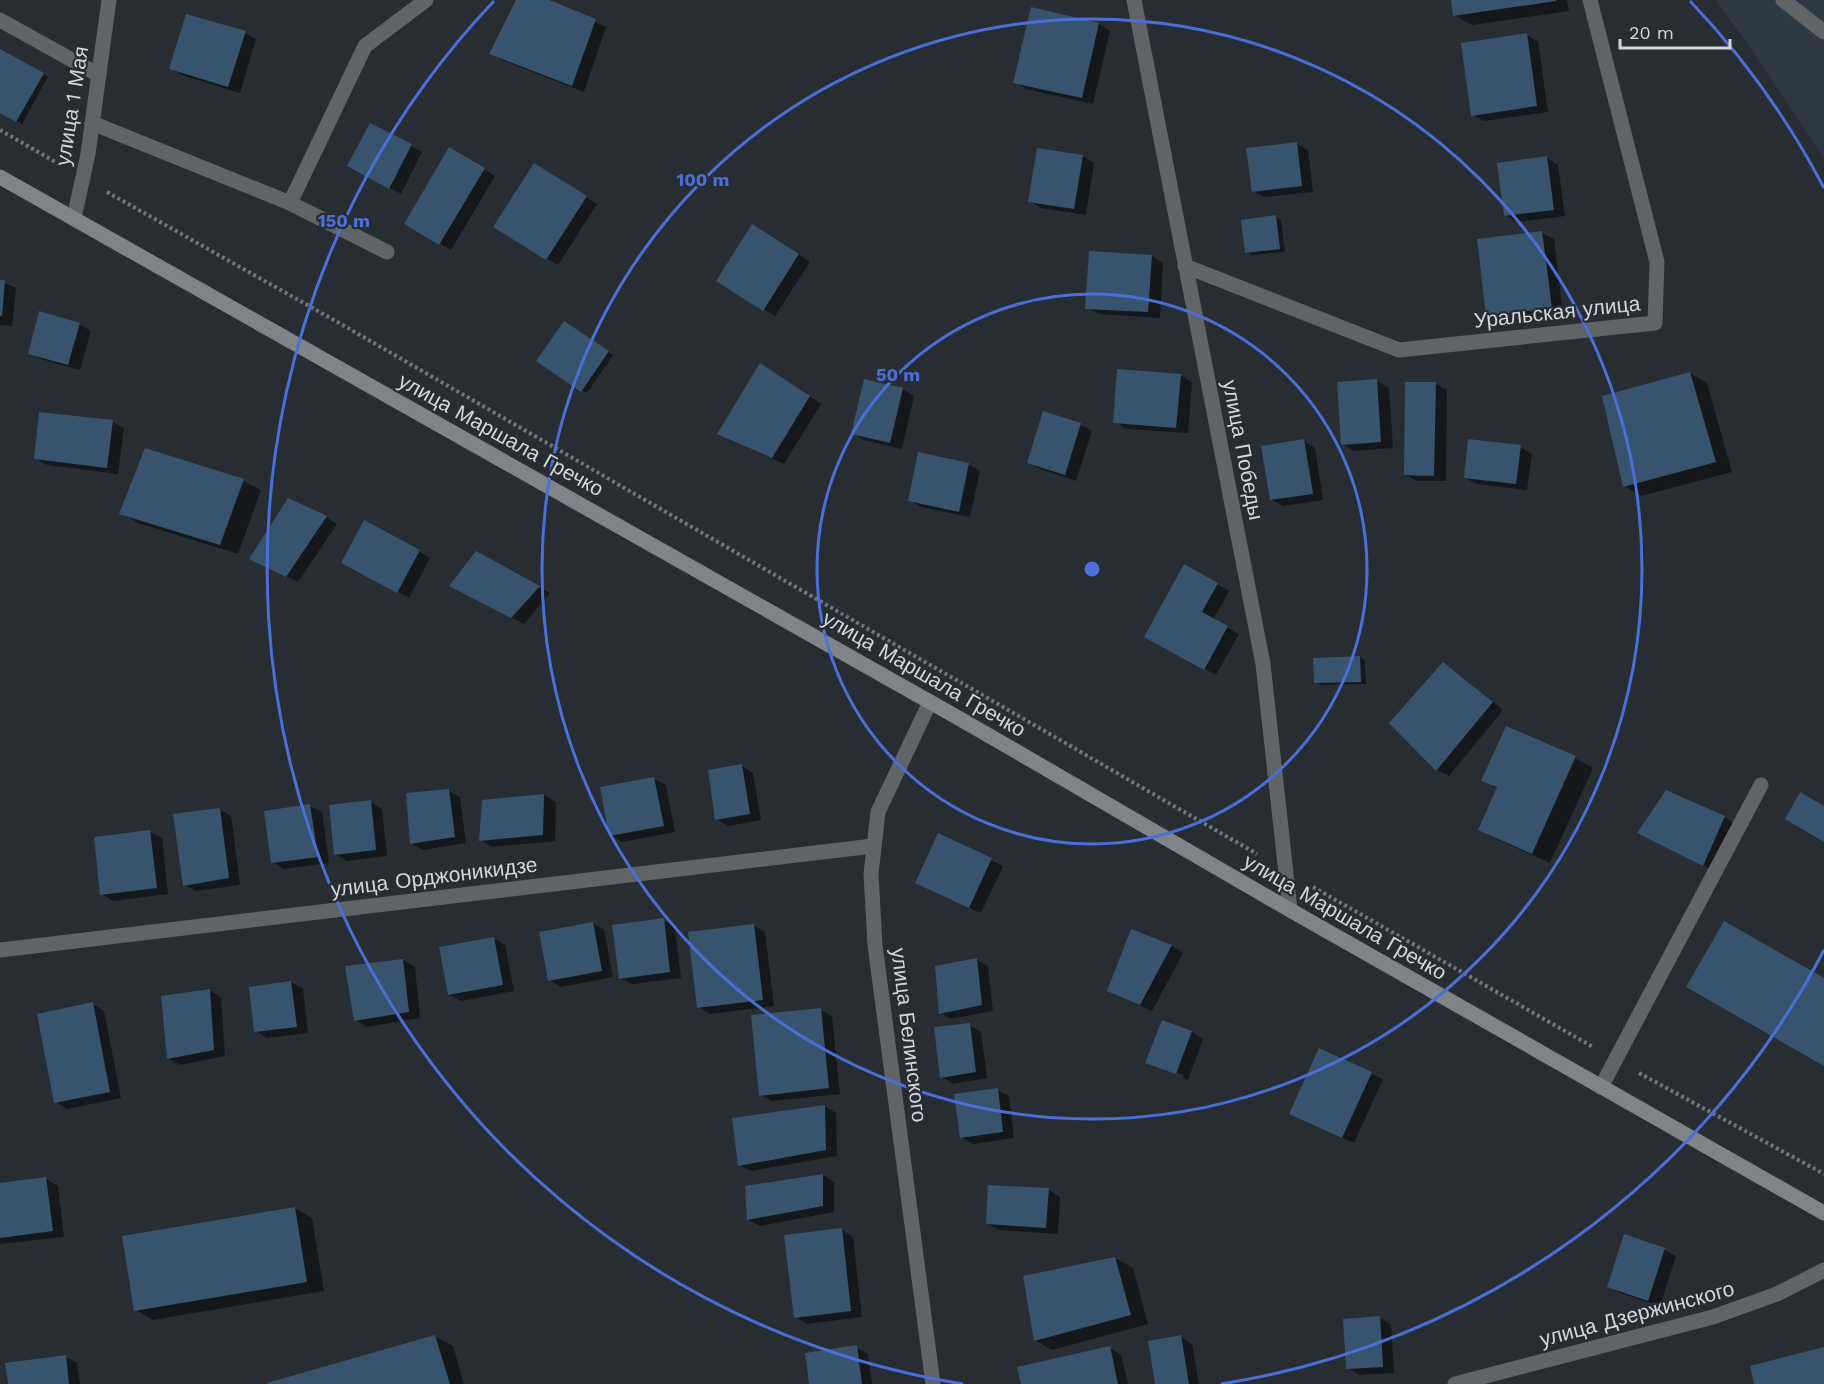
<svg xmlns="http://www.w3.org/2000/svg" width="1824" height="1384" font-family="'Work Sans',sans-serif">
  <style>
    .built { fill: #2f3943 }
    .shadow { fill: #0007 }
    .building { fill: #38536e }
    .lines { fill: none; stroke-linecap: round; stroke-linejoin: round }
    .path { stroke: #71767b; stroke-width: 4; stroke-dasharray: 3 3; stroke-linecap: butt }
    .lane { stroke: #616467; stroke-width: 15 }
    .street { stroke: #616467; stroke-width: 15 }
    .secondary { stroke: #7f8489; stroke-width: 15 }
    .ring { fill: none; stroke: #4a70d8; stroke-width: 3 }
    .labels { text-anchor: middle; stroke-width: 4.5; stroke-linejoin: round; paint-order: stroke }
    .street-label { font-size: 21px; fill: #d3d7da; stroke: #272d33 }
    .centre { fill: #4a70d8; stroke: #272d33; stroke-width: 3 }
    .ring-label { font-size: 18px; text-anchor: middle; font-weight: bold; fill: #4a70d8; stroke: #272d33; stroke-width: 4.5; stroke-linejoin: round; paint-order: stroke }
  </style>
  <rect width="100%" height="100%" fill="#272d33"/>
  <path class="built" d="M 1716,0 L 1824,0 L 1824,158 L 1749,46 Z"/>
  <g class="shadow">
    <path d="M 518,0 L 545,0 L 606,27 L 584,92 L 502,60 L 491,53 Z"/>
    <path d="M 1452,0 L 1567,0 L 1569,11 L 1472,25 L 1454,15 Z"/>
    <path d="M 1099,24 L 1110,31 L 1093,104 L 1026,89 L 1015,82 Z"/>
    <path d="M 245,33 L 256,39 L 240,93 L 182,75 L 171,69 Z"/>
    <path d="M 1527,35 L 1538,42 L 1548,112 L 1484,121 L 1473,115 Z"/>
    <path d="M 0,51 L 48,77 L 22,124 L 0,112 Z"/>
    <path d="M 1297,144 L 1308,150 L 1313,192 L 1264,197 L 1253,191 Z"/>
    <path d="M 411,146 L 422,152 L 401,194 L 360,172 Z"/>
    <path d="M 450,149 L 495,176 L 451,250 L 406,223 Z"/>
    <path d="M 1083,156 L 1094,163 L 1086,215 L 1041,208 L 1030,201 Z"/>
    <path d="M 1547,158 L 1558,165 L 1565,216 L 1517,222 L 1505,215 Z"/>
    <path d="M 545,172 L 597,204 L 558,265 L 495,227 Z"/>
    <path d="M 1276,217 L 1281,220 L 1285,252 L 1252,255 L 1246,252 Z"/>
    <path d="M 764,232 L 810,262 L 775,316 L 764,309 Z"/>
    <path d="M 1542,233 L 1554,239 L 1563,314 L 1499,322 L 1487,315 Z"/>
    <path d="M 1152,256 L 1163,263 L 1160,318 L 1099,314 L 1087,308 Z"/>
    <path d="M 0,281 L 16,288 L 12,326 L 0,325 Z"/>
    <path d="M 79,324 L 91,331 L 80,370 L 41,359 L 29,353 Z"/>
    <path d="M 569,326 L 613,355 L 587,393 L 582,390 Z"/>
    <path d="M 772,371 L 821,404 L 784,464 L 731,440 Z"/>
    <path d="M 1690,373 L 1707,383 L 1732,472 L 1641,496 L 1624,486 Z"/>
    <path d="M 1180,375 L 1192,382 L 1188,433 L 1126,429 L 1115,422 Z"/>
    <path d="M 865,380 L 903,389 L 914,396 L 902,449 L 864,440 L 853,433 Z"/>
    <path d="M 1377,381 L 1389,388 L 1393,448 L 1354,451 L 1342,444 Z"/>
    <path d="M 1436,384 L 1447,390 L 1446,481 L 1417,481 L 1405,474 Z"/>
    <path d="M 1044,413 L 1081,425 L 1092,431 L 1076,481 L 1040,469 L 1029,463 Z"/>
    <path d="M 112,422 L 124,428 L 118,474 L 47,465 L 35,458 Z"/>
    <path d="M 1304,441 L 1315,448 L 1323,500 L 1283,506 L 1271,499 Z"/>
    <path d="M 1520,447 L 1532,454 L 1527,490 L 1477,484 L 1465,478 Z"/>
    <path d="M 968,464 L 980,471 L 970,517 L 921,507 L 909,500 Z"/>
    <path d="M 243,481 L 261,490 L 238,554 L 138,523 L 121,513 Z"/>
    <path d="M 326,517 L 337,524 L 298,582 L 263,565 Z"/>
    <path d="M 419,551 L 430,558 L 409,598 L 353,568 Z"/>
    <path d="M 476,553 L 550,593 L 524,624 L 462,592 Z"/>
    <path d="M 1185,566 L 1229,591 L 1213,620 L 1239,634 L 1216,675 L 1146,637 Z"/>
    <path d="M 1360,657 L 1365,661 L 1366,684 L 1320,685 L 1315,682 Z"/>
    <path d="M 1443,664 L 1455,671 L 1503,710 L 1449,776 L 1437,770 L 1391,723 Z"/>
    <path d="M 1507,728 L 1575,758 L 1593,768 L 1550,863 L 1497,839 L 1480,830 L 1498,789 L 1483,780 Z"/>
    <path d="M 742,766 L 753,773 L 761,820 L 728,826 L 717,819 Z"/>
    <path d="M 654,779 L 666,785 L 675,832 L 622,842 L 610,835 Z"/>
    <path d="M 449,791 L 460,797 L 466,843 L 423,850 L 411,843 Z"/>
    <path d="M 544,795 L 556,802 L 555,841 L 492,847 L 480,840 L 483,801 Z"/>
    <path d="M 370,802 L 382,809 L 387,856 L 347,861 L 335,854 Z"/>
    <path d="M 310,806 L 322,812 L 329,863 L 284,869 L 273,862 Z"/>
    <path d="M 219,809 L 231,816 L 240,885 L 196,891 L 184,885 Z"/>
    <path d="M 1724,817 L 1735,824 L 1714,871 L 1651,839 Z"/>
    <path d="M 150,832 L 162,838 L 168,894 L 113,901 L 102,894 Z"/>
    <path d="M 939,835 L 1003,866 L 981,913 L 928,889 Z"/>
    <path d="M 663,920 L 675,927 L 681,978 L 632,984 L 620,978 Z"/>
    <path d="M 593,923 L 604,930 L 613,977 L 561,987 L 549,980 Z"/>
    <path d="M 753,925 L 765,932 L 774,1006 L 710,1014 L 699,1007 Z"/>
    <path d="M 1132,931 L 1172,946 L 1183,953 L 1152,1011 L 1109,990 Z"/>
    <path d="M 494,938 L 505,945 L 514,991 L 461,1001 L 450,995 Z"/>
    <path d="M 976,959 L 988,966 L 993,1011 L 951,1019 L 940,1013 Z"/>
    <path d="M 403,960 L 415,967 L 420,1018 L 367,1027 L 356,1020 Z"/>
    <path d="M 291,982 L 303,989 L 308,1033 L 267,1038 L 256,1031 Z"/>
    <path d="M 209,990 L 221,997 L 225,1056 L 180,1065 L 168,1058 Z"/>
    <path d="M 93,1004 L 104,1011 L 121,1098 L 67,1109 L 56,1102 Z"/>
    <path d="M 821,1010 L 832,1016 L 840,1094 L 772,1101 L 760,1095 Z"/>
    <path d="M 1162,1022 L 1192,1032 L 1203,1039 L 1188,1080 L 1183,1078 L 1184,1075 L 1157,1066 L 1157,1068 L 1147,1062 Z"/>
    <path d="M 969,1025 L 981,1032 L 987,1078 L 953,1084 L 942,1077 Z"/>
    <path d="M 1319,1050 L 1383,1079 L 1354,1143 L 1302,1120 Z"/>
    <path d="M 997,1090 L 1009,1096 L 1014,1138 L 973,1144 L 961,1137 Z"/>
    <path d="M 825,1106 L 836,1113 L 837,1156 L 751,1171 L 739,1165 Z"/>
    <path d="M 823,1175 L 834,1182 L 834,1212 L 760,1226 L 748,1220 Z"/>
    <path d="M 46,1179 L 58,1186 L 64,1237 L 0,1244 L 0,1185 Z"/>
    <path d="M 1049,1190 L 1060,1197 L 1058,1234 L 999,1230 L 987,1224 Z"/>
    <path d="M 295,1208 L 312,1218 L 324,1291 L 153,1320 L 136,1310 Z"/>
    <path d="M 842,1230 L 853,1237 L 862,1317 L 807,1324 L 795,1317 Z"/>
    <path d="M 1625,1236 L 1665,1250 L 1676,1256 L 1660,1306 L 1620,1293 L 1608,1286 Z"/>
    <path d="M 1115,1258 L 1133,1268 L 1148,1324 L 1052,1350 L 1035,1340 Z"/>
    <path d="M 1380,1318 L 1391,1325 L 1394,1373 L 1359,1375 L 1348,1368 Z"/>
    <path d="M 435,1336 L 453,1346 L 464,1384 L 270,1384 Z"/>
    <path d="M 1181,1337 L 1192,1344 L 1199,1384 L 1157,1384 Z"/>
    <path d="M 856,1347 L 868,1354 L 872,1384 L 811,1384 Z"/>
    <path d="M 1110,1348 L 1121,1355 L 1128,1384 L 1022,1384 Z"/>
    <path d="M 66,1357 L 77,1363 L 80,1384 L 10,1384 Z"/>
  </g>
  <g class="building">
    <path d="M 516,0 L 549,0 L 596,19 L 572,86 L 489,54 Z"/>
    <path d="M 1451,0 L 1556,0 L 1556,1 L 1453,16 Z"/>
    <path d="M 1031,7 L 1099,23 L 1082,98 L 1013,83 Z"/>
    <path d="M 186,14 L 246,31 L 228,87 L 169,69 Z"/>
    <path d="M 1527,33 L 1537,106 L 1471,116 L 1461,43 Z"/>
    <path d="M 0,49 L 44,73 L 16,122 L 0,113 Z"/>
    <path d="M 370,123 L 412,144 L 389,189 L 347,166 Z"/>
    <path d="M 1297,142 L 1302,186 L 1252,192 L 1246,148 Z"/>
    <path d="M 449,147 L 485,168 L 439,245 L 404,224 Z"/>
    <path d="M 1037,148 L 1083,155 L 1074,209 L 1028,202 Z"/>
    <path d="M 1547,156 L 1554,210 L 1504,216 L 1497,163 Z"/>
    <path d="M 534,163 L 587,196 L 546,260 L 493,227 Z"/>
    <path d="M 1276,215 L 1280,249 L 1245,253 L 1241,220 Z"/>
    <path d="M 752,224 L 799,254 L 763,311 L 716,281 Z"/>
    <path d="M 1542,231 L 1552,308 L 1486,316 L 1477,239 Z"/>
    <path d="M 1089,251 L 1152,255 L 1148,312 L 1085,309 Z"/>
    <path d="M 0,280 L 5,280 L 2,316 L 0,316 Z"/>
    <path d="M 39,311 L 80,323 L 68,365 L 28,354 Z"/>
    <path d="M 564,321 L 609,351 L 581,392 L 536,361 Z"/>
    <path d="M 760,363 L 810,396 L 772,458 L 717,434 Z"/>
    <path d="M 1117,369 L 1181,374 L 1176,428 L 1113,423 Z"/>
    <path d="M 1690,372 L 1716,462 L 1623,487 L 1602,396 Z"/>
    <path d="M 864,379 L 903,388 L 890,443 L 851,434 Z"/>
    <path d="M 1377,379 L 1381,442 L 1341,445 L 1337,382 Z"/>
    <path d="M 1405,382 L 1436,382 L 1434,476 L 1404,475 Z"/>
    <path d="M 1043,411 L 1081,423 L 1065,475 L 1027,463 Z"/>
    <path d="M 39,412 L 113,420 L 107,468 L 34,459 Z"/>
    <path d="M 1304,439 L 1313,494 L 1270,500 L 1261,446 Z"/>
    <path d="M 1468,439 L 1521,445 L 1516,484 L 1464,478 Z"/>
    <path d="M 145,448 L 244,479 L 220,545 L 119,514 Z"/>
    <path d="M 918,452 L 969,463 L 959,512 L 908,501 Z"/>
    <path d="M 288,498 L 327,516 L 286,577 L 249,559 Z"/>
    <path d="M 364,520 L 420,550 L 397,593 L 341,563 Z"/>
    <path d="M 476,551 L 540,586 L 511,618 L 449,586 Z"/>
    <path d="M 1184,564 L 1218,583 L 1202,612 L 1228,626 L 1204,670 L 1144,637 Z"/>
    <path d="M 1360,656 L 1361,682 L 1314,683 L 1313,658 Z"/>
    <path d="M 1443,662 L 1493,702 L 1436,771 L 1389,723 Z"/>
    <path d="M 1506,726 L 1576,756 L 1532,854 L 1478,830 L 1497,787 L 1481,781 Z"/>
    <path d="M 742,764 L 750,814 L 715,820 L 708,770 Z"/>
    <path d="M 654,777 L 664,826 L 609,836 L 600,787 Z"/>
    <path d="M 449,789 L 455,837 L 410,844 L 406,793 Z"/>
    <path d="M 1666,790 L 1725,816 L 1703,866 L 1637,833 Z"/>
    <path d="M 1800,792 L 1824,806 L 1824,842 L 1785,819 Z"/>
    <path d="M 544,794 L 543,835 L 479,841 L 482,800 Z"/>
    <path d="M 371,800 L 376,850 L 334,855 L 329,805 Z"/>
    <path d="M 310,804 L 318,857 L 271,863 L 264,811 Z"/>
    <path d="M 220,808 L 229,878 L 183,886 L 173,814 Z"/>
    <path d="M 150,830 L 157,888 L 100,895 L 94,837 Z"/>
    <path d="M 938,833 L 992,858 L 969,908 L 915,883 Z"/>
    <path d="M 664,918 L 670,972 L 619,979 L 612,925 Z"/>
    <path d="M 1724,921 L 1824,978 L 1824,1066 L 1686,987 Z"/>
    <path d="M 593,922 L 602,971 L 548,981 L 539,932 Z"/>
    <path d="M 754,924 L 763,1000 L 697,1008 L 688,932 Z"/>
    <path d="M 1131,929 L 1172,945 L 1140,1005 L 1107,991 Z"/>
    <path d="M 494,937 L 503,985 L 448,995 L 439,947 Z"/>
    <path d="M 977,958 L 982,1005 L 939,1014 L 935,966 Z"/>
    <path d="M 403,959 L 409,1012 L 354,1021 L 345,966 Z"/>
    <path d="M 291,981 L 297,1027 L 254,1032 L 249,987 Z"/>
    <path d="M 210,989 L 214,1050 L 167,1059 L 161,996 Z"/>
    <path d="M 93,1002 L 110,1092 L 54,1103 L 37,1014 Z"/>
    <path d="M 821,1008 L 829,1088 L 759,1096 L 751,1015 Z"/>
    <path d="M 1162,1020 L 1192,1031 L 1176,1074 L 1145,1063 Z"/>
    <path d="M 970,1023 L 976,1072 L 940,1078 L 934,1027 Z"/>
    <path d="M 1319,1048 L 1372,1072 L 1342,1138 L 1289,1114 Z"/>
    <path d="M 998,1088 L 1003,1132 L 960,1138 L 954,1094 Z"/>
    <path d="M 825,1105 L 826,1150 L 738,1166 L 732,1118 Z"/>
    <path d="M 823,1174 L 823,1206 L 747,1220 L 745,1186 Z"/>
    <path d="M 46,1177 L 53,1231 L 0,1238 L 0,1183 Z"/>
    <path d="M 988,1185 L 1049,1188 L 1046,1228 L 986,1224 Z"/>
    <path d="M 295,1207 L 307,1282 L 134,1311 L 122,1236 Z"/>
    <path d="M 842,1228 L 851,1311 L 794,1318 L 784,1235 Z"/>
    <path d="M 1624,1234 L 1665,1248 L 1648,1301 L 1607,1287 Z"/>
    <path d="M 1115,1257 L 1131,1315 L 1034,1341 L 1023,1276 Z"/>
    <path d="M 1380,1316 L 1383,1367 L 1346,1369 L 1343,1319 Z"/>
    <path d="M 435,1335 L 450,1384 L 267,1384 L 267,1383 Z"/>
    <path d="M 1181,1335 L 1189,1384 L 1155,1384 L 1148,1341 Z"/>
    <path d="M 857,1345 L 862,1384 L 809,1384 L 805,1353 Z"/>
    <path d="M 1110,1346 L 1118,1384 L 1021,1384 L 1017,1367 Z"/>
    <path d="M 1824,1347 L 1824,1384 L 1754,1384 L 1750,1366 Z"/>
    <path d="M 66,1355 L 69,1384 L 8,1384 L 5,1363 Z"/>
  </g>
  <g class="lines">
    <g class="path">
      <path d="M 0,130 L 59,164"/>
      <path d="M 107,192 L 348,328 L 1257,854"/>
      <path d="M 1313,887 L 1593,1047"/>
      <path d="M 1639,1073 L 1824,1174"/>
    </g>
    <g class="lane">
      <path d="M 1783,0 L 1824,32"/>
      <path d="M 0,20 L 99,75"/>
      <path d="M 1601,1087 L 1761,785"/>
    </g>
    <g class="street">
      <path d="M 1134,0 L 1263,664 L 1290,910"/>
      <path d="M 92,123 L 290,203 L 387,252"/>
      <path d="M 290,203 L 365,46 L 426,0"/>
      <path d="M 74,218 L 88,154 L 109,0"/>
      <path d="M 1185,266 L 1399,350 L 1655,323 L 1657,262 L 1590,0"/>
      <path d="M 930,702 L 878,812 L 871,874 L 875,945 L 933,1384"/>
      <path d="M 0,950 L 873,846"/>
      <path d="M 1455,1384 L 1713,1317 L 1777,1294 L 1824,1270"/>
    </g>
    <path class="secondary" d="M 0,177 L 962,720 L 1290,910 L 1824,1213"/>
  </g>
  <g class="ring">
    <circle cx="1092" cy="569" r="275"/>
    <circle cx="1092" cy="569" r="550"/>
    <path d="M1824 950A825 825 0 0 1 1221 1384M963 1384A825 825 0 0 1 494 1M1690 1A825 825 0 0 1 1824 188"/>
  </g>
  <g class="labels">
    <g class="street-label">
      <text transform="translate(72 106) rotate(-81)" y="7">улица 1 Мая</text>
      <text transform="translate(1557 312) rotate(-6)" y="7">Уральская улица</text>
      <text transform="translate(501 435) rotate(29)" y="7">улица Маршала Гречко</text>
      <text transform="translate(1243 450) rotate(79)" y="7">улица Победы</text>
      <text transform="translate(924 674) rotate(30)" y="7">улица Маршала Гречко</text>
      <text transform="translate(434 877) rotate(-7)" y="7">улица Орджоникидзе</text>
      <text transform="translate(1345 917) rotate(30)" y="7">улица Маршала Гречко</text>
      <text transform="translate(909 1035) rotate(83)" y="7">улица Белинского</text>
      <text transform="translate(1637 1314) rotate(-15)" y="7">улица Дзержинского</text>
    </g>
  </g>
  <circle cx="1092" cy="569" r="9" class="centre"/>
  <g class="ring-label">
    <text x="703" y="186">100 m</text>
    <text x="344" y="227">150 m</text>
    <text x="898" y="381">50 m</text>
  </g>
  <path d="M1620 39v9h110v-9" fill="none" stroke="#d3d7da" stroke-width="3"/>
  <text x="1629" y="39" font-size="18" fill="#d3d7da" stroke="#272d33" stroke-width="4.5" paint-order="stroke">20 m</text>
</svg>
